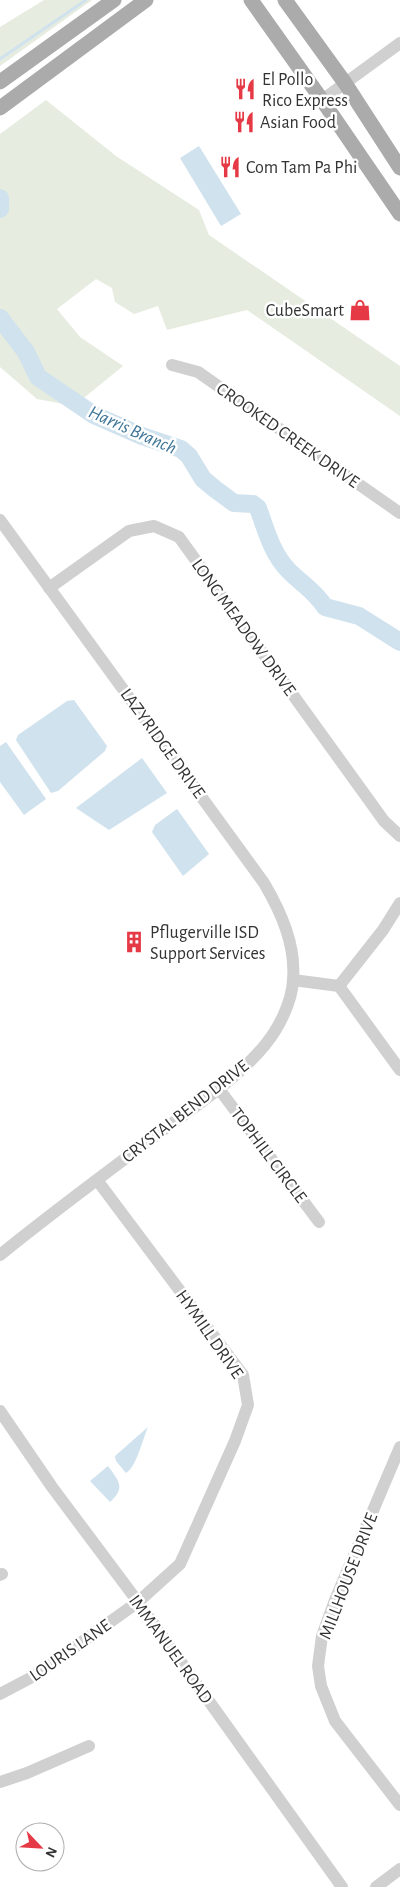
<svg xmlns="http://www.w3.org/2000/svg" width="400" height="1887" font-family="'Alegreya Sans',sans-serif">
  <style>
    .green { fill: #e6ecdf }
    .water { fill: #cfe2ee }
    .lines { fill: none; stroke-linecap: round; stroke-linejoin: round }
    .stream { stroke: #cfe2ee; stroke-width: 3 }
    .river { stroke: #cfe2ee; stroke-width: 18 }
    .minor { stroke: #d0d0d0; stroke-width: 12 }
    .major { stroke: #ababab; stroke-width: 15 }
    .labels { text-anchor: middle; stroke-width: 5; stroke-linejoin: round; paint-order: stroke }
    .poi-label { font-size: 18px; fill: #333; stroke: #fff; text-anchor: start }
    .street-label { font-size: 18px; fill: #333; stroke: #fff }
    .water-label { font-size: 19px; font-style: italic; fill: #3f7597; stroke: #fff }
  </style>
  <rect width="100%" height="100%" fill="#fff"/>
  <g class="green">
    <path d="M 44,0 L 92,0 L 0,66 L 0,27 Z"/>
    <path d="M 46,100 L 116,156 L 199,210 L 209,235 L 400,366 L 400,416 L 247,310 L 167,330 L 158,306 L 134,314 L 115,302 L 112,288 L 96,279 L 57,309 L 80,337 L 123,366 L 74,406 L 37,399 L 0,367 L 0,134 Z"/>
  </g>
  <g class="water">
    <path d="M 199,146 L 241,214 L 221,226 L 180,158 Z"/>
    <path d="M 74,700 L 107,746 L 105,751 L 58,791 L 51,793 L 16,740 L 18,735 L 67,701 Z"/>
    <path d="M 6,742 L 46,799 L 24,815 L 0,782 L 0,746 Z"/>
    <path d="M 142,758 L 167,793 L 109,830 L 76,808 Z"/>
    <path d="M 177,809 L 209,854 L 183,876 L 152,832 L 155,825 Z"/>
    <path d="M 148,1427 C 143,1438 136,1468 126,1473 L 116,1461 L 115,1456 Z"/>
    <path d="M 108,1466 C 119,1481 126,1488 110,1502 L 90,1481 Z"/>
  </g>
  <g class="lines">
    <path class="stream" d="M 0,59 L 86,0"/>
    <g class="river">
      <path d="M 0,198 L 0,209"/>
      <path d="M 0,318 L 26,352 L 38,377 L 94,415 L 142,436 L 181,449 L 189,456 L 203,479 L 215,489 L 234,503 L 253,504 L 258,508 C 266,530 272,554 289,571 C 302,584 315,591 325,607 L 359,616 L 400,642"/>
    </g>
    <g class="minor">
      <path d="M 322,100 L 400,43"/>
      <path d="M 172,365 L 198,372 L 400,513"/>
      <path d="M 0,520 L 264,883 C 281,912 296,945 293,980 C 292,1002 279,1028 265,1045 C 238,1078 200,1103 166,1128 C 110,1170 54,1211 0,1255"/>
      <path d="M 49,588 L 129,531 L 154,526 L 179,537 L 384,821 L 400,836"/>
      <path d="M 293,980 L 339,986 L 383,930 L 400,903"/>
      <path d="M 339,986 L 400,1070"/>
      <path d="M 219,1089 L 319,1222"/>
      <path d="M 0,1411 L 52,1487 L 138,1602 L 342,1887"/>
      <path d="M 400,1447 L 335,1600 L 322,1636 L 318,1666 L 321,1686 L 335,1721 L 400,1805"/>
      <path d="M 0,1575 L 2,1574"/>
      <path d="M 0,1694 L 34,1676 L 138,1602 L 180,1564 L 235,1441 L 248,1405 L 243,1375 L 97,1180"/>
      <path d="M 0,1782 L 27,1773 L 89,1746"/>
      <path d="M 376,1887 L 400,1869"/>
    </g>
    <g class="major">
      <path d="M 251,0 L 322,100 L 400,214"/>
      <path d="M 285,0 L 345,83 L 400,168"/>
      <path d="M 0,82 L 114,0"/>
      <path d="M 0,108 L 146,0"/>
    </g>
  </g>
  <defs>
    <g id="restaurant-bare" transform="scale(1.725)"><path d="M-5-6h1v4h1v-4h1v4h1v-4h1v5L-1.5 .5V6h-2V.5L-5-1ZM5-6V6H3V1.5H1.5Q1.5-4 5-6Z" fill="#e63946" stroke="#fff" stroke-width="2.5" paint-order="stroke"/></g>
    <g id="shop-bare" transform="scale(1.725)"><path d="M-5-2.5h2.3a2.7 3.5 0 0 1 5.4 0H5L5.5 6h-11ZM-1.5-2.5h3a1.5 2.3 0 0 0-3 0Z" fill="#e63946" stroke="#fff" stroke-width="2.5" paint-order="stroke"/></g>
    <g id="building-bare" transform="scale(1.725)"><path d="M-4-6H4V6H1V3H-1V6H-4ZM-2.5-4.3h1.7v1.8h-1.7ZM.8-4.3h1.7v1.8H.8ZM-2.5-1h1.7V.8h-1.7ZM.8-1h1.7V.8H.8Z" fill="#e63946" stroke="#fff" stroke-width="2.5" paint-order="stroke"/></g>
  </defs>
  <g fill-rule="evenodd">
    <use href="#restaurant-bare" x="245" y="89"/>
    <use href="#restaurant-bare" x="244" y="122"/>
    <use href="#restaurant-bare" x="230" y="167"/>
    <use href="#shop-bare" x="360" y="310"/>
    <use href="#building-bare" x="134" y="942"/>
  </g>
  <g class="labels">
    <g class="poi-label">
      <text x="262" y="85">El Pollo<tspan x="262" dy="21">Rico Express</tspan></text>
      <text x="260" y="128">Asian Food</text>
      <text x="246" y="173">Com Tam Pa Phi</text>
      <text x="344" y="316" text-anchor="end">CubeSmart</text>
      <text x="150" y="938">Pflugerville ISD<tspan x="150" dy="21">Support Services</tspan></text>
    </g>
    <g class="street-label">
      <text transform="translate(288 435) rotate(35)" y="6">CROOKED CREEK DRIVE</text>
      <text transform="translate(244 627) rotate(54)" y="6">LONG MEADOW DRIVE</text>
      <text transform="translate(163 743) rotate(54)" y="6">LAZYRIDGE DRIVE</text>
      <text transform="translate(185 1111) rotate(-38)" y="6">CRYSTAL BEND DRIVE</text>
      <text transform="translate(269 1155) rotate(53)" y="6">TOPHILL CIRCLE</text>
      <text transform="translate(210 1334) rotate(55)" y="6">HYMILL DRIVE</text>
      <text transform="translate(348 1576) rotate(-69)" y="6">MILLHOUSE DRIVE</text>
      <text transform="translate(171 1649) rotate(54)" y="6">IMMANUEL ROAD</text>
      <text transform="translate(70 1650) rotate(-35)" y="6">LOURIS LANE</text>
    </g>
    <g class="water-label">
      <text transform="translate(133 429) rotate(24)" y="7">Harris Branch</text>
    </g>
  </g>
  <g transform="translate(40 1847) rotate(115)"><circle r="24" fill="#ffffff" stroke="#adadad"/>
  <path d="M0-4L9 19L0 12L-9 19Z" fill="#e63946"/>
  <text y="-8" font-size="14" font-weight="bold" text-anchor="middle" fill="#333333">N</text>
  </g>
</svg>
